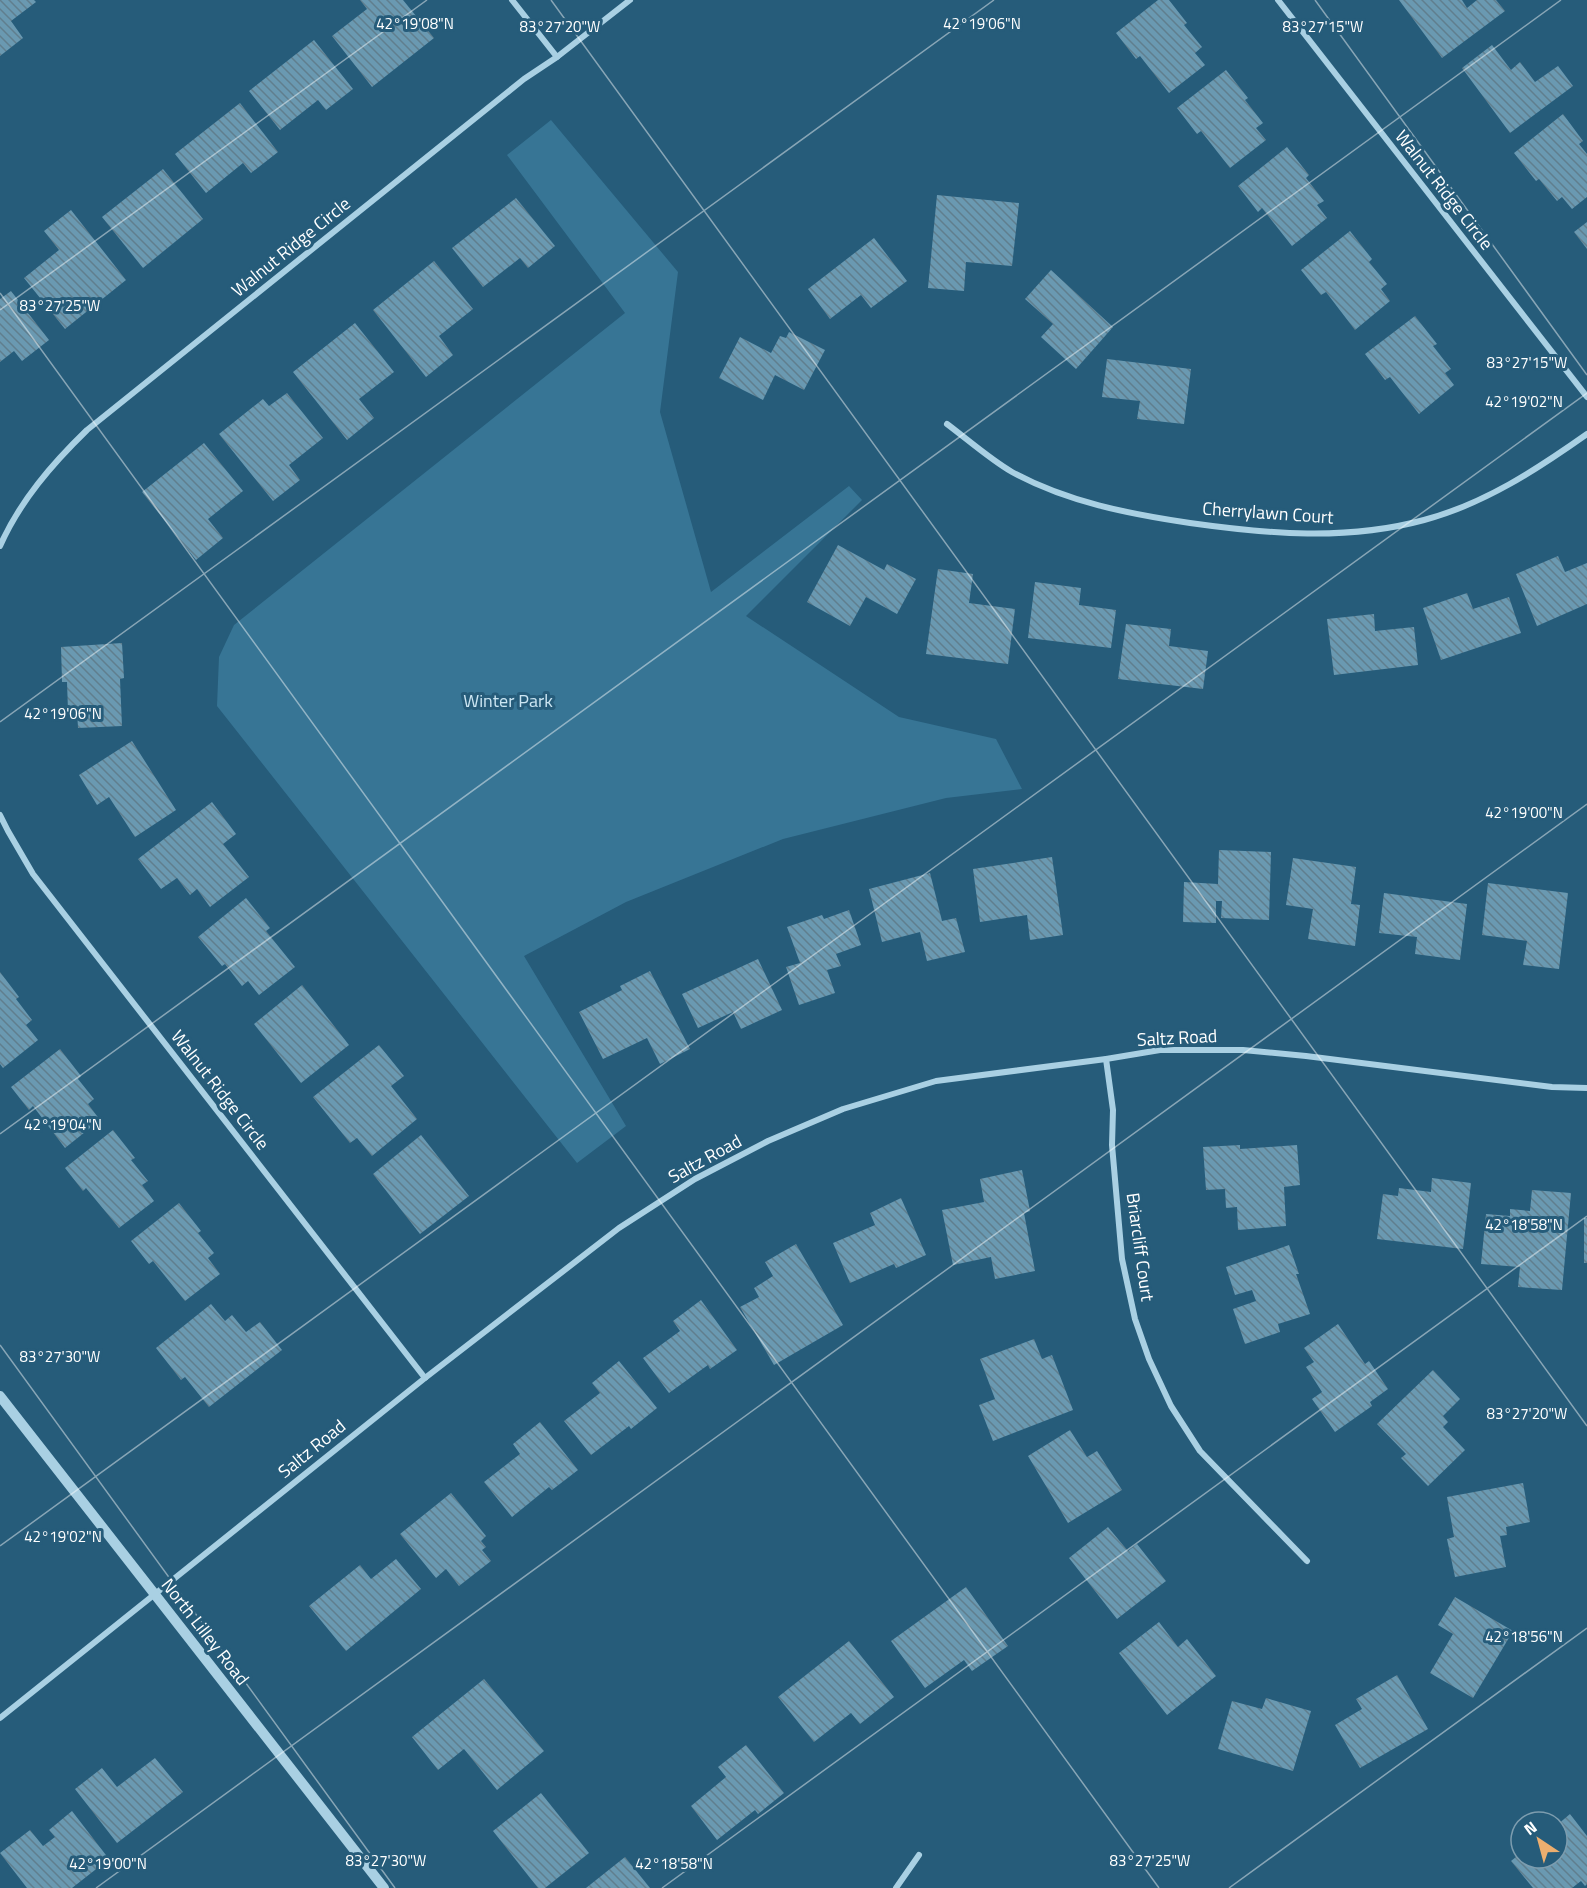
<svg xmlns="http://www.w3.org/2000/svg" width="1587" height="1888" font-family="'Titillium Web',sans-serif">
  <style>
    .green { fill: #377595 }
    .building { fill: url(#building-back-hatch) }
    .lines { fill: none; stroke-linecap: round; stroke-linejoin: round }
    .minor { stroke: #a9d0e3; stroke-width: 6 }
    .tertiary { stroke: #a9d0e3; stroke-width: 10 }
    .ticks { fill: none; stroke: #fff; stroke-width: 1.5; stroke-opacity: 0.45 }
    .labels { text-anchor: middle; stroke-width: 6; stroke-linejoin: round; paint-order: stroke }
    .street-label { font-size: 18px; fill: #fff; stroke: #265c7a }
    .park-label { font-size: 18px; fill: #cce6f3; stroke: #265c7a }
    .ticks-label { font-size: 15px; text-anchor: middle; fill: #fff; stroke: #265c7a; stroke-width: 6; stroke-linejoin: round; paint-order: stroke }
  </style>
  <defs>
    <pattern id="building-back-hatch" width="6" height="6" patternUnits="userSpaceOnUse" patternTransform="scale(1.5)"><rect width="6" height="6" fill="#6a99b1"/><path d="M-1 5l2 2M0 0l6 6M5-1l2 2" fill="none" stroke="#607e8e"/></pattern>
  </defs>
  <rect width="100%" height="100%" fill="#265c7a"/>
  <path class="green" d="M 551,120 L 678,272 L 660,412 L 711,592 L 849,486 L 862,500 L 746,616 L 899,717 L 996,739 L 1022,789 L 946,798 L 783,839 L 626,902 L 524,956 L 626,1126 L 577,1163 L 217,706 L 219,657 L 234,625 L 625,313 L 507,155 Z"/>
  <g class="building">
    <path d="M 0,0 L 34,0 L 36,2 L 11,21 L 23,38 L 0,56 Z"/>
    <path d="M 360,0 L 403,0 L 434,38 L 372,87 L 332,36 L 367,9 Z"/>
    <path d="M 1158,0 L 1169,0 L 1187,23 L 1184,25 L 1202,47 L 1195,53 L 1205,65 L 1169,93 L 1140,56 L 1136,59 L 1116,33 Z"/>
    <path d="M 1399,0 L 1462,0 L 1467,8 L 1477,0 L 1496,0 L 1505,11 L 1442,58 Z"/>
    <path d="M 314,40 L 353,89 L 326,110 L 318,100 L 280,130 L 249,91 Z"/>
    <path d="M 1492,45 L 1511,70 L 1520,62 L 1535,82 L 1558,66 L 1573,86 L 1510,133 L 1462,68 Z"/>
    <path d="M 1226,70 L 1248,98 L 1245,100 L 1263,123 L 1256,128 L 1266,140 L 1230,168 L 1201,131 L 1197,134 L 1177,108 Z"/>
    <path d="M 240,103 L 278,152 L 251,173 L 243,163 L 206,193 L 175,154 Z"/>
    <path d="M 1563,114 L 1583,141 L 1579,144 L 1587,154 L 1587,197 L 1572,209 L 1562,197 L 1557,201 L 1539,179 L 1536,181 L 1514,153 Z"/>
    <path d="M 1287,147 L 1309,175 L 1306,178 L 1324,201 L 1317,205 L 1327,218 L 1292,246 L 1262,208 L 1258,212 L 1238,186 Z"/>
    <path d="M 163,169 L 203,219 L 143,268 L 102,217 Z"/>
    <path d="M 937,195 L 1019,203 L 1012,266 L 966,262 L 964,291 L 928,288 Z"/>
    <path d="M 516,198 L 555,246 L 528,268 L 520,258 L 483,287 L 452,248 Z"/>
    <path d="M 71,210 L 126,280 L 65,329 L 24,278 L 59,250 L 44,231 Z"/>
    <path d="M 1587,222 L 1587,249 L 1574,232 Z"/>
    <path d="M 1350,231 L 1372,259 L 1369,262 L 1387,284 L 1381,289 L 1390,301 L 1355,330 L 1326,292 L 1321,295 L 1301,270 Z"/>
    <path d="M 874,238 L 907,281 L 871,308 L 861,295 L 830,319 L 808,289 Z"/>
    <path d="M 434,261 L 473,309 L 439,336 L 453,355 L 426,377 L 373,310 Z"/>
    <path d="M 1051,270 L 1113,327 L 1076,369 L 1041,337 L 1053,324 L 1025,299 Z"/>
    <path d="M 11,291 L 49,340 L 22,361 L 14,351 L 0,362 L 0,299 Z"/>
    <path d="M 1415,316 L 1437,344 L 1433,346 L 1451,369 L 1445,373 L 1454,385 L 1419,414 L 1390,377 L 1385,380 L 1365,354 Z"/>
    <path d="M 355,323 L 394,372 L 359,399 L 374,418 L 347,440 L 293,372 Z"/>
    <path d="M 789,332 L 825,350 L 804,390 L 775,375 L 763,400 L 719,378 L 740,337 L 771,353 L 780,336 L 786,338 Z"/>
    <path d="M 1107,359 L 1191,369 L 1184,424 L 1137,419 L 1140,401 L 1102,397 Z"/>
    <path d="M 287,393 L 323,438 L 289,465 L 300,480 L 273,501 L 219,434 L 263,399 L 269,406 Z"/>
    <path d="M 204,443 L 243,491 L 208,519 L 223,538 L 196,560 L 142,492 Z"/>
    <path d="M 838,545 L 884,570 L 887,564 L 916,579 L 897,614 L 866,597 L 850,626 L 807,602 Z"/>
    <path d="M 1558,556 L 1565,572 L 1587,563 L 1587,604 L 1537,626 L 1516,574 Z"/>
    <path d="M 938,569 L 973,574 L 969,603 L 1015,609 L 1008,664 L 926,654 Z"/>
    <path d="M 1035,582 L 1081,588 L 1079,605 L 1116,610 L 1111,648 L 1028,638 Z"/>
    <path d="M 1467,593 L 1473,609 L 1509,597 L 1521,633 L 1441,660 L 1423,608 Z"/>
    <path d="M 1374,614 L 1375,631 L 1414,627 L 1418,665 L 1334,675 L 1327,619 Z"/>
    <path d="M 1126,624 L 1171,629 L 1169,646 L 1208,651 L 1203,689 L 1118,679 Z"/>
    <path d="M 122,643 L 124,678 L 120,679 L 122,726 L 78,728 L 77,710 L 68,711 L 67,682 L 62,682 L 61,647 Z"/>
    <path d="M 132,741 L 176,810 L 135,837 L 109,797 L 97,805 L 79,775 Z"/>
    <path d="M 212,802 L 236,834 L 223,844 L 249,877 L 210,907 L 197,889 L 190,895 L 177,878 L 161,889 L 138,859 Z"/>
    <path d="M 1219,850 L 1271,852 L 1269,920 L 1221,918 L 1222,901 L 1216,901 L 1216,923 L 1183,922 L 1184,882 L 1218,884 Z"/>
    <path d="M 1052,857 L 1063,935 L 1030,940 L 1027,915 L 980,922 L 973,869 Z"/>
    <path d="M 1293,858 L 1356,867 L 1351,904 L 1360,905 L 1355,946 L 1308,939 L 1313,909 L 1286,905 Z"/>
    <path d="M 930,873 L 942,921 L 956,918 L 965,952 L 927,961 L 920,932 L 882,942 L 869,889 Z"/>
    <path d="M 1488,883 L 1568,893 L 1559,969 L 1523,965 L 1527,941 L 1482,935 Z"/>
    <path d="M 1384,893 L 1467,904 L 1460,960 L 1415,954 L 1417,937 L 1379,933 Z"/>
    <path d="M 246,898 L 270,928 L 266,931 L 295,967 L 259,995 L 248,981 L 242,986 L 225,964 L 222,966 L 198,937 Z"/>
    <path d="M 849,910 L 861,945 L 836,954 L 841,966 L 827,970 L 835,993 L 799,1005 L 786,967 L 800,963 L 787,927 L 822,915 L 824,919 Z"/>
    <path d="M 758,959 L 782,1010 L 741,1029 L 733,1012 L 698,1028 L 682,994 Z"/>
    <path d="M 650,971 L 690,1049 L 660,1064 L 647,1038 L 603,1059 L 579,1012 L 622,990 L 620,986 Z"/>
    <path d="M 0,972 L 19,997 L 16,999 L 32,1020 L 26,1025 L 38,1040 L 3,1068 L 0,1064 Z"/>
    <path d="M 302,985 L 349,1045 L 301,1083 L 254,1024 Z"/>
    <path d="M 379,1045 L 404,1076 L 391,1086 L 417,1119 L 372,1156 L 357,1138 L 350,1143 L 313,1097 Z"/>
    <path d="M 60,1049 L 81,1076 L 78,1079 L 94,1099 L 88,1104 L 100,1120 L 65,1148 L 33,1106 L 29,1110 L 11,1087 Z"/>
    <path d="M 113,1130 L 135,1158 L 131,1160 L 148,1181 L 142,1185 L 154,1201 L 119,1228 L 86,1188 L 83,1191 L 65,1168 Z"/>
    <path d="M 421,1135 L 469,1196 L 420,1234 L 373,1174 Z"/>
    <path d="M 1240,1145 L 1240,1149 L 1297,1145 L 1300,1185 L 1284,1187 L 1286,1226 L 1238,1230 L 1237,1207 L 1226,1208 L 1225,1189 L 1206,1190 L 1203,1147 Z"/>
    <path d="M 1022,1170 L 1030,1211 L 1024,1213 L 1035,1271 L 995,1279 L 991,1257 L 953,1265 L 942,1210 L 984,1202 L 980,1179 Z"/>
    <path d="M 1432,1178 L 1471,1183 L 1463,1249 L 1377,1239 L 1383,1194 L 1398,1196 L 1399,1188 L 1431,1192 Z"/>
    <path d="M 1532,1190 L 1571,1193 L 1562,1290 L 1518,1287 L 1520,1267 L 1481,1264 L 1486,1214 L 1510,1216 L 1510,1209 L 1530,1211 Z"/>
    <path d="M 901,1198 L 926,1255 L 896,1268 L 894,1264 L 850,1283 L 833,1243 L 875,1225 L 870,1213 Z"/>
    <path d="M 179,1203 L 201,1231 L 198,1233 L 214,1253 L 208,1258 L 220,1274 L 185,1301 L 153,1261 L 149,1264 L 131,1241 Z"/>
    <rect x="1584" y="1218" width="3" height="45"/>
    <path d="M 796,1244 L 843,1325 L 774,1365 L 740,1307 L 759,1297 L 754,1288 L 773,1276 L 765,1262 Z"/>
    <path d="M 1289,1245 L 1299,1274 L 1296,1274 L 1310,1314 L 1278,1324 L 1280,1332 L 1245,1344 L 1233,1309 L 1256,1301 L 1252,1290 L 1235,1295 L 1226,1267 Z"/>
    <path d="M 701,1300 L 737,1350 L 710,1369 L 708,1365 L 669,1393 L 643,1358 L 680,1331 L 673,1321 Z"/>
    <path d="M 211,1304 L 225,1321 L 232,1315 L 246,1332 L 260,1322 L 282,1350 L 209,1407 L 185,1377 L 181,1380 L 156,1348 Z"/>
    <path d="M 1338,1324 L 1365,1364 L 1369,1361 L 1388,1389 L 1370,1402 L 1372,1406 L 1335,1432 L 1312,1399 L 1322,1392 L 1306,1367 L 1314,1362 L 1304,1348 Z"/>
    <path d="M 1034,1339 L 1042,1359 L 1052,1355 L 1073,1410 L 993,1441 L 979,1405 L 995,1399 L 980,1359 Z"/>
    <path d="M 619,1361 L 657,1408 L 631,1429 L 629,1426 L 591,1455 L 564,1421 L 600,1393 L 592,1383 Z"/>
    <path d="M 1433,1370 L 1460,1399 L 1443,1416 L 1448,1422 L 1443,1427 L 1465,1450 L 1428,1486 L 1401,1458 L 1406,1454 L 1377,1424 Z"/>
    <path d="M 540,1422 L 578,1470 L 552,1490 L 549,1487 L 512,1517 L 484,1482 L 520,1454 L 513,1444 Z"/>
    <path d="M 1070,1430 L 1087,1457 L 1097,1451 L 1122,1490 L 1068,1523 L 1028,1456 Z"/>
    <path d="M 1523,1483 L 1530,1522 L 1506,1527 L 1507,1535 L 1500,1536 L 1506,1567 L 1455,1577 L 1447,1539 L 1454,1537 L 1447,1497 Z"/>
    <path d="M 451,1493 L 486,1536 L 481,1541 L 486,1547 L 482,1550 L 491,1561 L 459,1586 L 446,1569 L 436,1578 L 400,1534 Z"/>
    <path d="M 1108,1527 L 1128,1551 L 1137,1544 L 1166,1581 L 1117,1619 L 1069,1558 Z"/>
    <path d="M 396,1559 L 421,1589 L 346,1651 L 309,1606 L 360,1565 L 371,1579 Z"/>
    <path d="M 966,1587 L 1008,1646 L 972,1671 L 964,1660 L 925,1688 L 891,1641 Z"/>
    <path d="M 1455,1597 L 1513,1631 L 1473,1698 L 1430,1673 L 1453,1634 L 1438,1625 Z"/>
    <path d="M 1159,1622 L 1178,1647 L 1187,1639 L 1216,1676 L 1167,1715 L 1119,1653 Z"/>
    <path d="M 849,1641 L 894,1697 L 860,1724 L 851,1713 L 814,1742 L 778,1697 Z"/>
    <path d="M 1397,1675 L 1428,1729 L 1360,1768 L 1335,1725 L 1362,1709 L 1356,1699 Z"/>
    <path d="M 484,1679 L 544,1751 L 497,1790 L 464,1749 L 438,1770 L 412,1737 Z"/>
    <path d="M 1266,1698 L 1311,1711 L 1293,1771 L 1218,1749 L 1232,1701 L 1262,1709 Z"/>
    <path d="M 746,1745 L 784,1793 L 758,1814 L 755,1810 L 717,1840 L 691,1806 L 726,1777 L 718,1767 Z"/>
    <path d="M 155,1758 L 183,1792 L 117,1843 L 75,1789 L 102,1768 L 117,1787 Z"/>
    <path d="M 541,1793 L 589,1853 L 545,1888 L 538,1888 L 493,1831 Z"/>
    <path d="M 72,1811 L 109,1859 L 72,1888 L 27,1888 L 0,1853 L 30,1830 L 43,1846 L 55,1837 L 49,1830 Z"/>
    <path d="M 1570,1814 L 1587,1836 L 1587,1884 L 1585,1886 L 1581,1881 L 1572,1888 L 1533,1888 L 1511,1861 L 1521,1853 L 1521,1858 L 1557,1858 L 1557,1825 Z"/>
    <path d="M 625,1857 L 650,1888 L 586,1888 Z"/>
  </g>
  <g class="lines">
    <g class="minor">
      <path d="M 512,0 L 557,57"/>
      <path d="M 1278,0 L 1587,397"/>
      <path d="M 947,424 C 967,439 991,460 1012,472 C 1067,502 1129,514 1190,523 C 1268,534 1347,541 1424,520 C 1484,504 1536,470 1587,434"/>
      <path d="M 0,546 C 20,501 52,464 87,430 L 524,79 L 557,57 L 630,0"/>
      <path d="M 0,815 L 8,831 L 33,874 L 425,1378"/>
      <path d="M 1106,1059 L 1113,1110 L 1112,1145 L 1122,1259 L 1135,1319 L 1149,1359 L 1171,1406 L 1200,1451 L 1307,1561"/>
      <path d="M 0,1718 L 425,1378 L 619,1228 L 695,1179 L 768,1141 L 843,1109 L 936,1081 L 1106,1059 L 1160,1050 L 1243,1050 L 1306,1056 L 1552,1087 L 1587,1088"/>
      <path d="M 896,1888 L 919,1855"/>
    </g>
    <path class="tertiary" d="M 0,1396 L 384,1888"/>
  </g>
  <path class="ticks" d="M 551,0 L 1587,1426M 1315,0 L 1587,375M 0,293 L 1159,1888M 0,310 L 427,0M 0,722 L 994,0M 0,1134 L 1561,0M 0,1345 L 395,1888M 0,1546 L 1587,393M 96,1888 L 1587,804M 662,1888 L 1587,1216M 1229,1888 L 1587,1628"/>
  <g class="labels">
    <g class="street-label">
      <text transform="translate(1444 190) rotate(52)" y="6">Walnut Ridge Circle</text>
      <text transform="translate(291 247) rotate(-39)" y="6">Walnut Ridge Circle</text>
      <text transform="translate(1268 513) rotate(4)" y="6">Cherrylawn Court</text>
      <text transform="translate(1177 1038) rotate(-3)" y="6">Saltz Road</text>
      <text transform="translate(220 1090) rotate(52)" y="6">Walnut Ridge Circle</text>
      <text transform="translate(705 1159) rotate(-29)" y="6">Saltz Road</text>
      <text transform="translate(1140 1247) rotate(82)" y="6">Briarcliff Court</text>
      <text transform="translate(312 1449) rotate(-39)" y="6">Saltz Road</text>
      <text transform="translate(205 1632) rotate(52)" y="6">North Lilley Road</text>
    </g>
    <g class="park-label">
      <text x="508" y="707">Winter Park</text>
    </g>
  </g>
  <g class="ticks-label">
    <text x="415" y="29">42°19'08"N</text>
    <text x="982" y="29">42°19'06"N</text>
    <text x="560" y="32">83°27'20"W</text>
    <text x="1323" y="32">83°27'15"W</text>
    <text x="60" y="311">83°27'25"W</text>
    <text x="1527" y="368">83°27'15"W</text>
    <text x="1524" y="407">42°19'02"N</text>
    <text x="63" y="719">42°19'06"N</text>
    <text x="1524" y="818">42°19'00"N</text>
    <text x="63" y="1130">42°19'04"N</text>
    <text x="1524" y="1230">42°18'58"N</text>
    <text x="60" y="1362">83°27'30"W</text>
    <text x="1527" y="1419">83°27'20"W</text>
    <text x="63" y="1542">42°19'02"N</text>
    <text x="1524" y="1642">42°18'56"N</text>
    <text x="386" y="1866">83°27'30"W</text>
    <text x="1150" y="1866">83°27'25"W</text>
    <text x="108" y="1869">42°19'00"N</text>
    <text x="674" y="1869">42°18'58"N</text>
  </g>
  <g transform="translate(1539 1840) rotate(324)"><circle r="28" fill="#265c7a" stroke="#7d9daf" stroke-width="1.5"/>
  <path d="M0-4.5L10 22L0 15L-10 22Z" fill="#ecae6f"/>
  <text y="-9" font-size="16" font-weight="bold" text-anchor="middle" fill="#ffffff">N</text>
  </g>
</svg>
